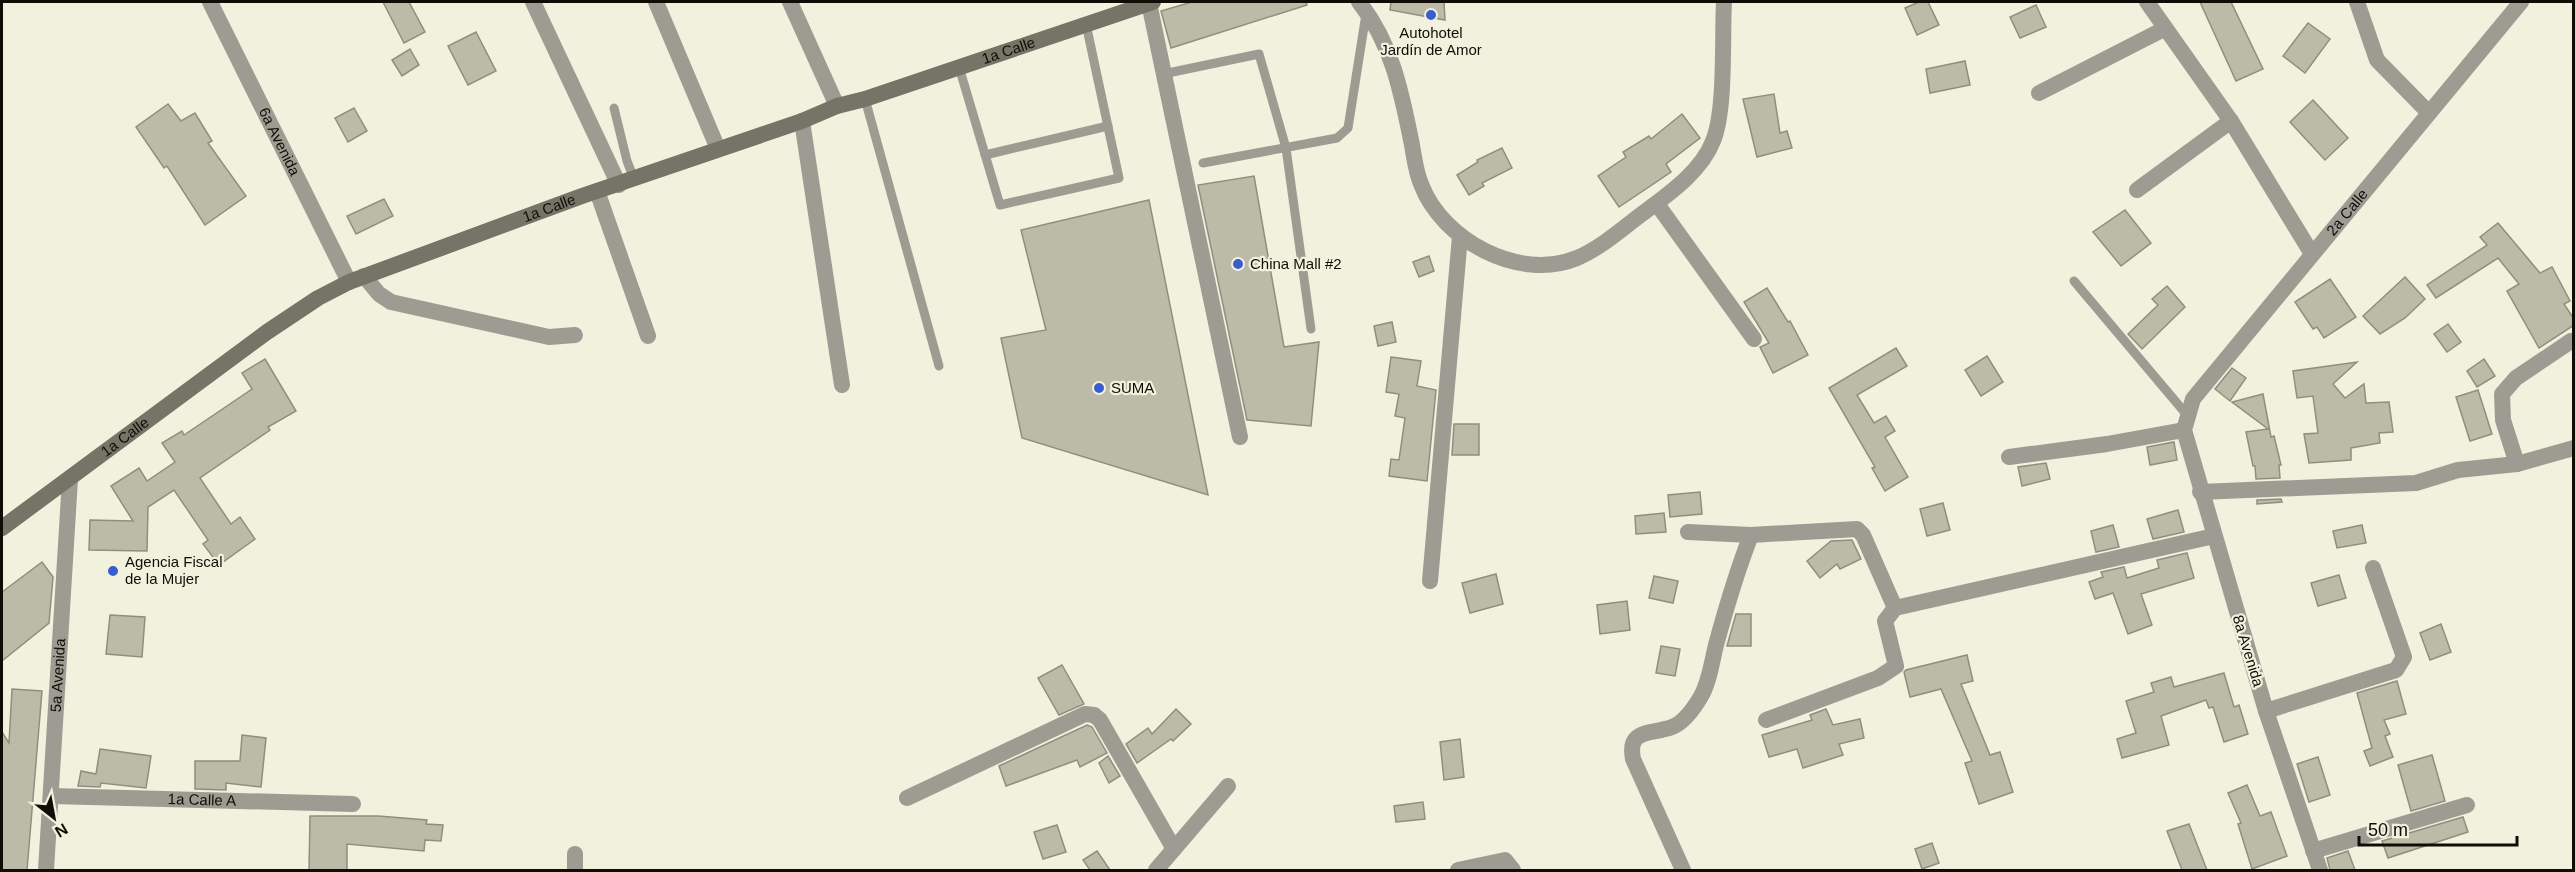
<svg xmlns="http://www.w3.org/2000/svg" width="2575" height="872" font-family="Helvetica,sans-serif">
  <style>
    .building { fill: #bbbba7; stroke: #908f7d; stroke-width: 1.5 }
    .lines { fill: none; stroke-linecap: round; stroke-linejoin: round }
    .service { stroke: #9c9c93; stroke-width: 9 }
    .minor { stroke: #9c9c93; stroke-width: 16 }
    .tertiary { stroke: #9c9c93; stroke-width: 16 }
    .secondary { stroke: #747467; stroke-width: 16 }
    .poi-dot { fill: #3a5dce; stroke: #f2f1dd; stroke-width: 2 }
    .labels { text-anchor: middle; stroke-width: 4.5; stroke-linejoin: round; paint-order: stroke }
    .poi-label { font-size: 15px; fill: #0e0e07; stroke: #f2f1dd; text-anchor: start }
    .street-label { font-size: 15px; fill: #0e0e07; stroke: #f2f1dd }
  </style>
  <rect width="100%" height="100%" fill="#f2f1dd"/>
  <g class="building">
    <path d="M 383,2 L 409,2 L 425,32 L 404,43 Z"/>
    <path d="M 1192,2 L 1306,2 L 1307,5 L 1171,48 L 1161,11 Z"/>
    <path d="M 1391,2 L 1444,2 L 1445,20 L 1390,10 Z"/>
    <path d="M 1919,2 L 1928,2 L 1939,25 L 1917,35 L 1905,8 Z"/>
    <path d="M 2200,2 L 2231,2 L 2263,69 L 2236,81 Z"/>
    <path d="M 2036,5 L 2046,27 L 2020,38 L 2010,17 Z"/>
    <path d="M 2308,23 L 2330,39 L 2305,73 L 2283,56 Z"/>
    <path d="M 476,32 L 496,71 L 468,85 L 448,46 Z"/>
    <path d="M 410,49 L 419,65 L 402,76 L 392,60 Z"/>
    <path d="M 1965,61 L 1970,85 L 1930,93 L 1926,69 Z"/>
    <path d="M 1774,94 L 1780,133 L 1787,131 L 1792,148 L 1757,157 L 1743,99 Z"/>
    <path d="M 2313,100 L 2348,138 L 2325,160 L 2290,122 Z"/>
    <path d="M 168,104 L 181,121 L 195,113 L 212,141 L 208,143 L 246,196 L 205,225 L 167,166 L 164,168 L 136,127 Z"/>
    <path d="M 354,108 L 367,131 L 348,142 L 335,118 Z"/>
    <path d="M 1682,114 L 1700,138 L 1666,164 L 1671,172 L 1619,207 L 1598,176 L 1626,157 L 1623,152 L 1649,136 L 1651,139 Z"/>
    <path d="M 1502,148 L 1512,168 L 1482,183 L 1484,186 L 1469,195 L 1457,175 L 1478,162 L 1477,160 Z"/>
    <path d="M 1254,176 L 1284,347 L 1319,342 L 1311,426 L 1247,420 L 1198,185 Z"/>
    <path d="M 384,199 L 393,216 L 356,234 L 347,216 Z"/>
    <path d="M 1149,200 L 1208,495 L 1022,438 L 1001,338 L 1046,330 L 1021,230 Z"/>
    <path d="M 2125,210 L 2151,243 L 2121,266 L 2093,232 Z"/>
    <path d="M 2498,223 L 2540,273 L 2552,267 L 2570,301 L 2564,304 L 2574,319 L 2574,325 L 2539,348 L 2507,291 L 2519,284 L 2498,258 L 2436,298 L 2427,285 L 2487,245 L 2480,237 Z"/>
    <path d="M 1429,256 L 1434,271 L 1419,277 L 1413,262 Z"/>
    <path d="M 2405,277 L 2425,299 L 2405,318 L 2380,334 L 2363,316 Z"/>
    <path d="M 2330,279 L 2356,317 L 2324,338 L 2317,327 L 2313,329 L 2295,302 Z"/>
    <path d="M 2167,286 L 2185,307 L 2142,349 L 2128,334 L 2158,305 L 2152,299 Z"/>
    <path d="M 1767,288 L 1788,322 L 1790,321 L 1808,355 L 1773,373 L 1760,347 L 1769,343 L 1744,302 Z"/>
    <path d="M 1392,322 L 1396,342 L 1378,346 L 1374,326 Z"/>
    <path d="M 2448,324 L 2461,342 L 2447,352 L 2434,334 Z"/>
    <path d="M 1896,348 L 1907,366 L 1857,395 L 1874,423 L 1886,416 L 1895,431 L 1885,437 L 1908,477 L 1885,491 L 1872,468 L 1875,467 L 1829,388 Z"/>
    <path d="M 1987,356 L 2003,382 L 1981,396 L 1965,370 Z"/>
    <path d="M 1391,357 L 1421,361 L 1417,386 L 1436,390 L 1427,481 L 1389,476 L 1391,459 L 1399,460 L 1405,418 L 1395,416 L 1399,394 L 1386,392 Z"/>
    <path d="M 265,359 L 296,411 L 268,427 L 270,430 L 200,478 L 231,524 L 240,517 L 255,539 L 219,565 L 203,544 L 208,540 L 174,490 L 148,507 L 147,551 L 89,550 L 90,520 L 133,521 L 111,486 L 139,468 L 147,481 L 175,462 L 162,443 L 182,431 L 184,435 L 252,389 L 242,373 Z"/>
    <path d="M 2484,359 L 2495,376 L 2477,387 L 2467,371 Z"/>
    <path d="M 2357,362 L 2333,384 L 2345,398 L 2364,384 L 2366,403 L 2389,402 L 2393,432 L 2379,433 L 2380,443 L 2351,448 L 2351,460 L 2309,463 L 2304,434 L 2318,433 L 2313,396 L 2297,398 L 2293,371 Z"/>
    <path d="M 2232,368 L 2246,378 L 2230,401 L 2215,389 Z"/>
    <path d="M 2478,390 L 2492,434 L 2470,441 L 2456,397 Z"/>
    <path d="M 2263,394 L 2271,437 L 2274,436 L 2281,465 L 2279,465 L 2280,478 L 2256,479 L 2255,466 L 2253,466 L 2246,432 L 2268,429 L 2232,402 Z"/>
    <path d="M 1454,424 L 1479,424 L 1479,455 L 1452,455 Z"/>
    <path d="M 2174,442 L 2177,460 L 2150,465 L 2147,447 Z"/>
    <path d="M 2046,463 L 2050,479 L 2022,486 L 2018,467 Z"/>
    <path d="M 1700,492 L 1702,514 L 1670,517 L 1668,495 Z"/>
    <path d="M 2281,499 L 2282,502 L 2257,504 L 2257,500 Z"/>
    <path d="M 1943,503 L 1950,530 L 1927,536 L 1920,509 Z"/>
    <path d="M 2178,510 L 2184,532 L 2153,539 L 2147,519 Z"/>
    <path d="M 1664,513 L 1666,532 L 1636,534 L 1635,516 Z"/>
    <path d="M 2113,525 L 2119,547 L 2096,552 L 2091,531 Z"/>
    <path d="M 2362,525 L 2366,543 L 2337,548 L 2333,531 Z"/>
    <path d="M 1852,540 L 1861,559 L 1840,569 L 1837,564 L 1820,578 L 1807,561 L 1831,541 Z"/>
    <path d="M 2187,553 L 2194,578 L 2141,594 L 2152,625 L 2128,634 L 2113,593 L 2095,599 L 2089,582 L 2103,577 L 2101,572 L 2124,567 L 2127,578 L 2159,568 L 2157,560 Z"/>
    <path d="M 42,562 L 53,577 L 49,623 L 2,661 L 2,592 Z"/>
    <path d="M 1496,574 L 1503,604 L 1470,613 L 1462,583 Z"/>
    <path d="M 2339,575 L 2346,598 L 2318,606 L 2311,583 Z"/>
    <path d="M 1654,576 L 1678,581 L 1673,603 L 1649,598 Z"/>
    <path d="M 1627,601 L 1630,630 L 1600,634 L 1597,605 Z"/>
    <path d="M 1736,614 L 1751,614 L 1751,646 L 1727,646 Z"/>
    <path d="M 110,615 L 145,617 L 142,657 L 106,654 Z"/>
    <path d="M 2441,624 L 2451,652 L 2430,660 L 2420,633 Z"/>
    <path d="M 1661,646 L 1680,649 L 1675,676 L 1656,673 Z"/>
    <path d="M 1967,655 L 1973,681 L 1961,684 L 1990,755 L 2000,752 L 2013,792 L 1979,804 L 1965,763 L 1972,761 L 1941,689 L 1910,697 L 1904,672 L 1906,670 Z"/>
    <path d="M 1062,665 L 1084,704 L 1059,715 L 1038,678 Z"/>
    <path d="M 2224,673 L 2234,707 L 2239,705 L 2248,734 L 2224,742 L 2213,707 L 2209,708 L 2206,700 L 2161,716 L 2169,745 L 2122,758 L 2117,739 L 2136,733 L 2126,701 L 2154,692 L 2151,683 L 2171,677 L 2174,687 Z"/>
    <path d="M 2397,681 L 2406,714 L 2384,720 L 2390,734 L 2385,736 L 2393,757 L 2370,766 L 2364,751 L 2372,748 L 2357,693 Z"/>
    <path d="M 12,689 L 42,691 L 27,870 L 2,870 L 2,732 L 9,743 Z"/>
    <path d="M 1176,709 L 1191,724 L 1173,741 L 1171,739 L 1137,763 L 1126,744 L 1148,728 L 1152,734 Z"/>
    <path d="M 1826,709 L 1833,725 L 1860,719 L 1864,738 L 1839,744 L 1843,755 L 1803,768 L 1797,749 L 1769,757 L 1762,735 L 1812,720 L 1810,715 Z"/>
    <path d="M 1087,725 L 1092,727 L 1107,753 L 1080,767 L 1077,760 L 1006,786 L 999,766 Z"/>
    <path d="M 242,735 L 266,738 L 261,787 L 226,783 L 226,790 L 195,789 L 195,761 L 240,761 Z"/>
    <path d="M 1460,739 L 1464,777 L 1444,780 L 1440,742 Z"/>
    <path d="M 100,749 L 151,756 L 146,788 L 101,783 L 100,787 L 78,786 L 81,771 L 96,774 Z"/>
    <path d="M 2432,755 L 2445,801 L 2411,811 L 2398,765 Z"/>
    <path d="M 1108,756 L 1120,776 L 1109,783 L 1099,763 Z"/>
    <path d="M 2318,757 L 2330,795 L 2309,802 L 2297,764 Z"/>
    <path d="M 2247,785 L 2260,816 L 2271,812 L 2287,856 L 2252,869 L 2238,824 L 2241,823 L 2228,793 Z"/>
    <path d="M 1423,802 L 1425,819 L 1396,822 L 1394,806 Z"/>
    <path d="M 310,816 L 378,816 L 427,820 L 426,824 L 443,825 L 441,841 L 425,840 L 424,851 L 347,844 L 347,870 L 309,870 Z"/>
    <path d="M 2463,817 L 2468,832 L 2388,858 L 2382,841 Z"/>
    <path d="M 2189,824 L 2207,870 L 2182,870 L 2167,831 Z"/>
    <path d="M 1057,825 L 1066,852 L 1043,859 L 1034,832 Z"/>
    <path d="M 1932,843 L 1939,863 L 1922,869 L 1915,849 Z"/>
    <path d="M 1097,851 L 1110,870 L 1090,870 L 1083,860 Z"/>
    <path d="M 2348,851 L 2355,870 L 2330,870 L 2327,858 Z"/>
  </g>
  <g class="lines">
    <g class="service">
      <path d="M 959,67 L 1000,205 L 1119,178 L 1086,24"/>
      <path d="M 1163,74 L 1259,54 L 1286,148 L 1311,329"/>
      <path d="M 865,99 L 939,366"/>
      <path d="M 614,108 L 627,161 L 634,179"/>
      <path d="M 985,155 L 1108,126"/>
      <path d="M 1203,163 L 1337,138 L 1348,128 L 1366,14"/>
      <path d="M 2074,281 L 2187,415"/>
    </g>
    <g class="minor">
      <path d="M 533,2 L 619,185"/>
      <path d="M 656,2 L 718,149"/>
      <path d="M 790,2 L 837,106"/>
      <path d="M 1359,2 C 1391,42 1401,90 1411,140 C 1414,154 1415,170 1421,184 C 1442,240 1519,282 1577,258 C 1598,249 1616,234 1634,220 C 1661,199 1700,175 1713,141 C 1726,110 1722,37 1724,2"/>
      <path d="M 2147,2 L 2231,121 L 2312,254"/>
      <path d="M 2357,2 L 2377,60 L 2429,113"/>
      <path d="M 1149,3 L 1240,437"/>
      <path d="M 2039,93 L 2164,29"/>
      <path d="M 802,121 L 842,385"/>
      <path d="M 2137,190 L 2231,121"/>
      <path d="M 597,191 L 648,336"/>
      <path d="M 1657,204 L 1754,339"/>
      <path d="M 364,276 L 379,294 L 391,302 L 549,337 L 575,335"/>
      <path d="M 2009,457 L 2107,444 L 2184,430"/>
      <path d="M 2517,464 L 2503,420 L 2502,394 L 2516,378 L 2571,341"/>
      <path d="M 2200,492 L 2416,483 L 2458,470 L 2517,464 L 2574,448"/>
      <path d="M 1688,532 L 1751,535 L 1857,529 L 1863,535 L 1895,608"/>
      <path d="M 1430,581 L 1460,236"/>
      <path d="M 2266,711 L 2396,670 L 2404,657 L 2373,568"/>
      <path d="M 1766,720 L 1878,678 L 1896,666 L 1885,621 L 1895,608 L 2214,536"/>
      <path id="s1" d="M 52,796 L 353,804"/>
      <path d="M 907,798 L 1085,714 L 1094,715 L 1100,720 L 1174,849"/>
      <path d="M 2313,851 L 2467,805"/>
      <path id="s2" d="M 46,870 L 70,479"/>
      <path d="M 575,870 L 575,854"/>
      <path d="M 1156,870 L 1228,786"/>
      <path d="M 1458,870 L 1505,860 L 1513,870"/>
      <path d="M 1683,870 L 1633,759 C 1627,728 1651,735 1672,727 C 1683,723 1694,708 1700,698 C 1709,684 1712,661 1716,645 C 1726,608 1737,571 1751,535"/>
      <path id="s3" d="M 2320,870 L 2266,711 L 2184,430 L 2193,399 L 2521,2"/>
    </g>
    <path class="tertiary" id="s4" d="M 210,2 L 349,282"/>
    <path class="secondary" id="s5" d="M 2,528 L 267,332 L 318,298 L 349,282 L 582,196 L 802,121 L 837,106 L 865,99 L 1153,2"/>
  </g>
  <g class="poi-dot">
    <circle cx="1431" cy="15" r="6"/>
    <circle cx="1238" cy="264" r="6"/>
    <circle cx="1099" cy="388" r="6"/>
    <circle cx="113" cy="571" r="6"/>
  </g>
  <g class="labels">
    <g class="poi-label">
      <text x="1431" y="38" text-anchor="middle">Autohotel<tspan x="1431" dy="17">Jardín de Amor</tspan></text>
      <text x="1250" y="269">China Mall #2</text>
      <text x="1111" y="393">SUMA</text>
      <text x="125" y="567">Agencia Fiscal<tspan x="125" dy="17">de la Mujer</tspan></text>
    </g>
    <g class="street-label">
      <text dy="5" stroke="none"><textPath href="#s5" startOffset="1125">1a Calle</textPath></text>
      <text dy="5" stroke="none"><textPath href="#s4" startOffset="156">6a Avenida</textPath></text>
      <text dy="5" stroke="none"><textPath href="#s5" startOffset="639">1a Calle</textPath></text>
      <text dy="5" stroke="none"><textPath href="#s3" startOffset="735">2a Calle</textPath></text>
      <text dy="5" stroke="none"><textPath href="#s5" startOffset="153">1a Calle</textPath></text>
      <text transform="translate(2248 651) rotate(73)" y="5">8a Avenida</text>
      <text dy="5" stroke="none"><textPath href="#s2" startOffset="195">5a Avenida</textPath></text>
      <text dy="5" stroke="none"><textPath href="#s1" startOffset="150">1a Calle A</textPath></text>
    </g>
  </g>
  <rect width="2575" height="872" fill="none" stroke="#0e0e07" stroke-width="6"/>
  <g transform="translate(54 818) rotate(149)" stroke="#f2f1dd" stroke-width="4.5" paint-order="stroke">
  <path d="M0-4.5L10 22L0 15L-10 22Z" fill="#0e0e07"/>
  <text y="-9" font-size="16" font-weight="bold" text-anchor="middle" fill="#0e0e07">N</text>
  </g>
  <path d="M2359 836v9h158v-9" fill="none" stroke="#0e0e07" stroke-width="3"/>
  <text x="2368" y="836" font-size="18" fill="#0e0e07" stroke="#f2f1dd" stroke-width="4.5" paint-order="stroke">50 m</text>
</svg>
